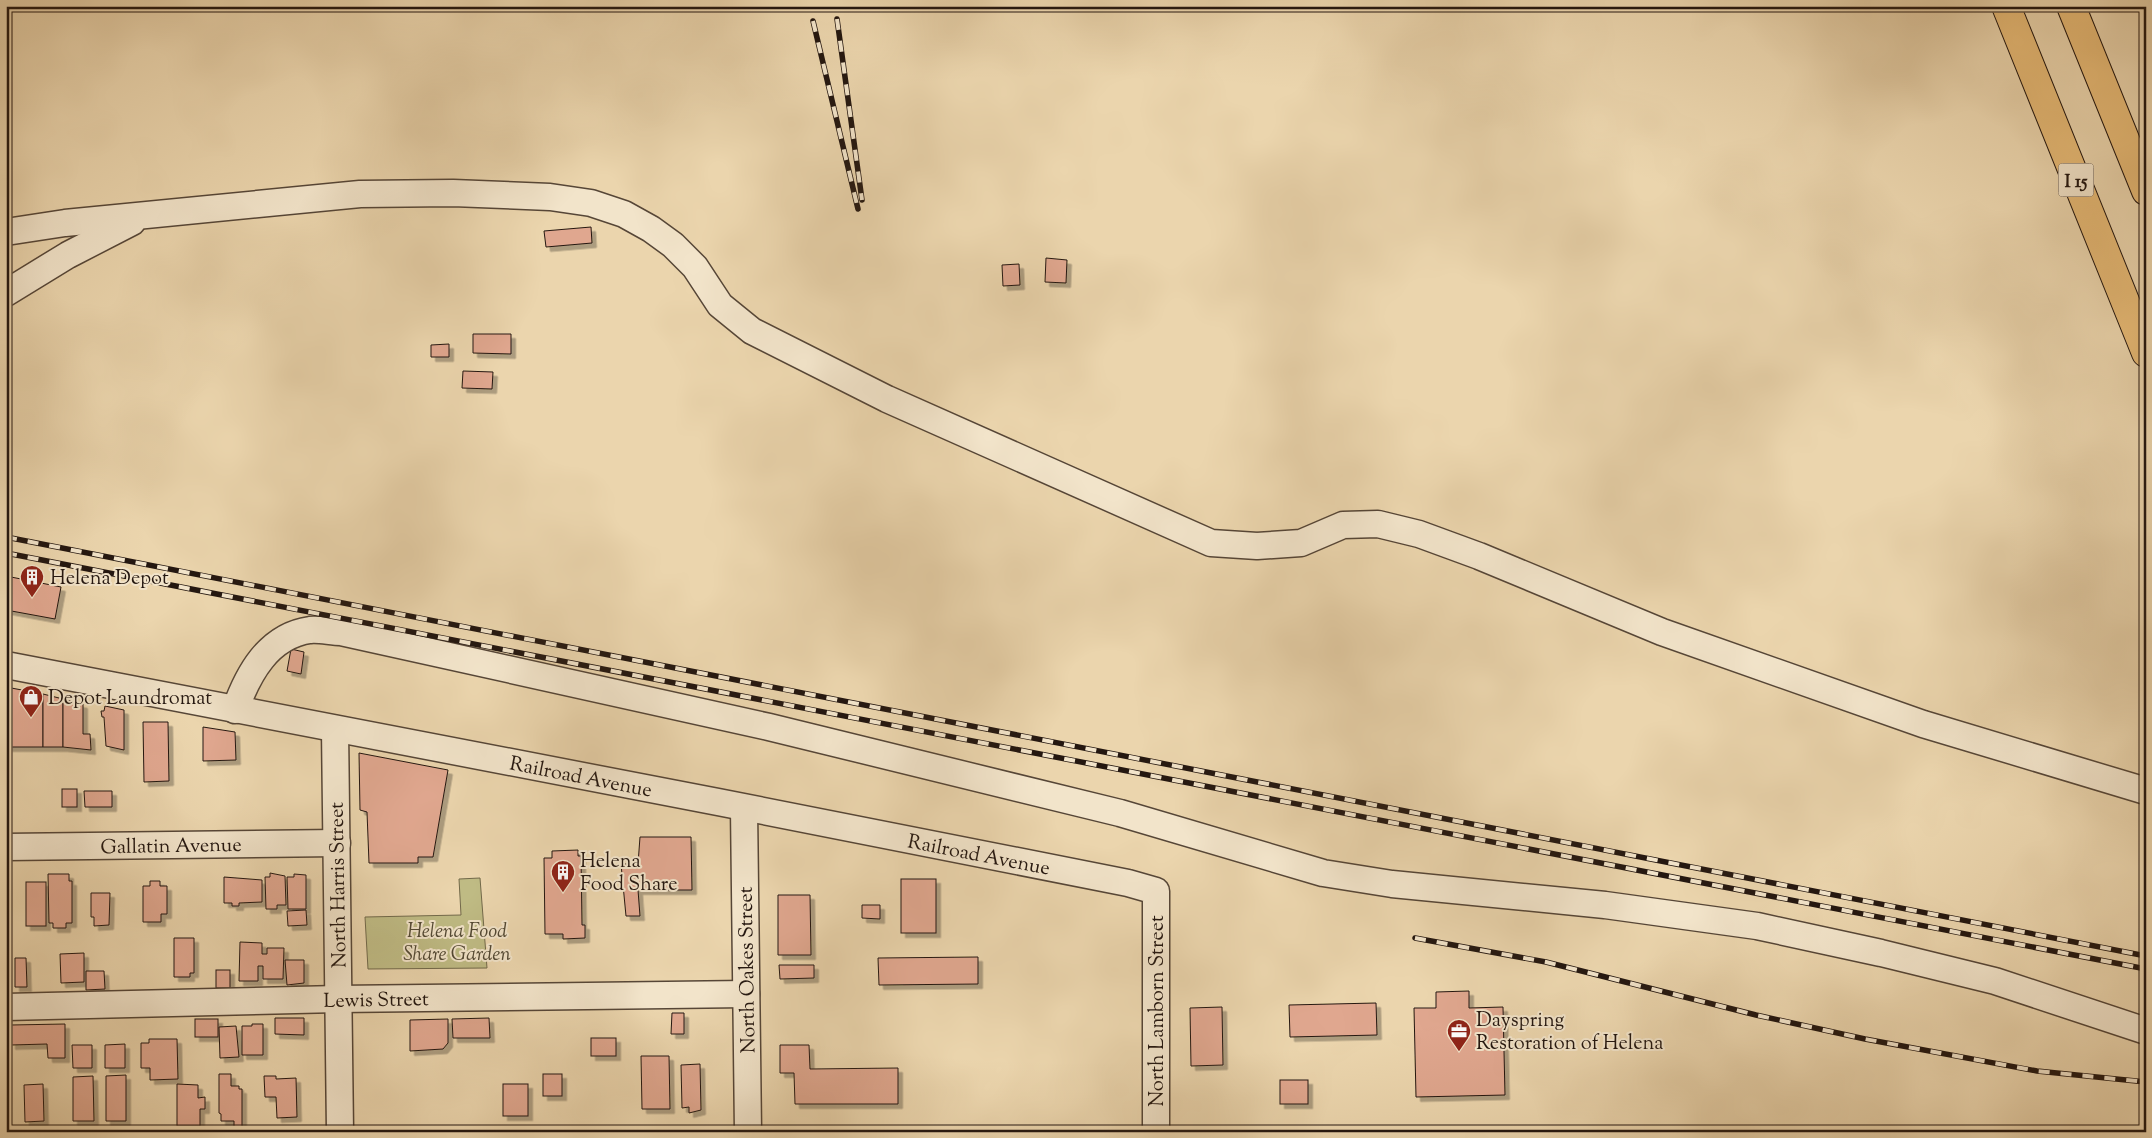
<svg xmlns="http://www.w3.org/2000/svg" width="2152" height="1138" font-family="'Sorts Mill Goudy',serif">
  <style>
    .green { fill: #bfbb84; stroke: #72694a }
    .building { fill: #e0a78f; stroke: #241710; filter: url(#shadow) }
    .lines { fill: none; stroke-linecap: round; stroke-linejoin: round }
    .minor-casing { stroke: #564637; stroke-width: 29 }
    .highway-casing { stroke: #241710; stroke-width: 30 }
    .minor { stroke: #f2e4ca; stroke-width: 26 }
    .highway { stroke: #e6ba76; stroke-width: 28 }
    .rail-casing { stroke: #241710; stroke-width: 5.5 }
    .rail { stroke: #f2e4ca; stroke-width: 4; stroke-dasharray: 11; stroke-linecap: butt }
    .labels { text-anchor: middle; stroke-width: 4; stroke-linejoin: round; paint-order: stroke }
    .shield { fill: #f2e4ca; stroke: #625448; stroke-width: 1 }
    .shield-label { font-size: 19px; font-weight: bold; fill: #241710 }
    .poi-label { font-size: 20px; fill: #241710; stroke: #f2e4ca; text-anchor: start }
    .street-label { font-size: 20px; fill: #241710; stroke: #f2e4ca }
    .park-label { font-size: 20px; font-style: italic; fill: #524833; stroke: #f2e4ca }
  </style>
  <defs>
    <filter id="shadow"><feDropShadow dx="4.5" dy="4.5" stdDeviation="0" flood-color="#0004"/></filter>
  </defs>
  <rect width="100%" height="100%" fill="#ebd5ad"/>
  <filter id="stains"><feTurbulence type="fractalNoise" baseFrequency=".004" numOctaves="4"/><feColorMatrix values="0 0 0 0 .2 0 0 0 0 .09 0 0 0 0 .02 0 0 0 .5 -.17"/></filter>
  <radialGradient id="worn" r=".72"><stop offset=".6" stop-color="#630" stop-opacity="0"/><stop offset="1" stop-color="#630" stop-opacity=".3"/></radialGradient>
  <path class="green" d="M 480,878 L 487,968 L 368,969 L 365,917 L 461,915 L 459,879 Z"/>
  <g class="building">
    <path d="M 591,227 L 592,243 L 546,247 L 544,231 Z"/>
    <path d="M 1046,258 L 1067,260 L 1066,283 L 1045,282 Z"/>
    <path d="M 1019,264 L 1020,285 L 1003,286 L 1002,265 Z"/>
    <path d="M 473,334 L 511,334 L 511,354 L 473,353 Z"/>
    <path d="M 449,344 L 449,357 L 431,357 L 431,345 Z"/>
    <path d="M 463,371 L 493,372 L 492,389 L 462,388 Z"/>
    <path d="M 6,576 L 61,587 L 55,619 L 6,610 Z"/>
    <path d="M 291,649 L 304,652 L 301,674 L 287,671 Z"/>
    <path d="M 6,687 L 43,694 L 43,747 L 6,747 Z"/>
    <path d="M 43,694 L 63,699 L 63,747 L 43,747 Z"/>
    <path d="M 63,699 L 83,704 L 83,734 L 90,734 L 91,750 L 63,747 Z"/>
    <path d="M 105,706 L 124,710 L 124,750 L 106,746 L 104,717 L 102,717 L 101,711 L 104,711 Z"/>
    <path d="M 143,722 L 168,722 L 169,781 L 144,782 Z"/>
    <path d="M 203,727 L 235,732 L 236,760 L 203,761 Z"/>
    <path d="M 359,753 L 448,770 L 433,857 L 418,857 L 418,863 L 369,863 L 367,812 L 360,810 Z"/>
    <rect x="62" y="789" width="15" height="18"/>
    <path d="M 84,791 L 112,791 L 112,807 L 85,807 Z"/>
    <path d="M 640,837 L 691,837 L 692,890 L 638,890 L 640,916 L 626,916 L 621,864 L 638,864 Z"/>
    <path d="M 578,850 L 578,856 L 581,856 L 582,925 L 585,925 L 585,938 L 563,939 L 563,934 L 545,934 L 544,858 L 552,858 L 552,851 Z"/>
    <path d="M 270,873 L 285,876 L 286,905 L 277,905 L 277,909 L 266,909 L 265,877 L 270,877 Z"/>
    <path d="M 48,874 L 69,874 L 69,881 L 72,881 L 72,923 L 66,923 L 66,928 L 53,928 L 53,923 L 49,923 Z"/>
    <path d="M 294,874 L 306,875 L 306,909 L 288,909 L 287,877 L 294,877 Z"/>
    <path d="M 224,877 L 262,880 L 262,902 L 239,903 L 239,906 L 232,906 L 232,903 L 224,903 Z"/>
    <rect x="901" y="879" width="35" height="54"/>
    <path d="M 150,881 L 160,881 L 160,886 L 167,886 L 167,914 L 161,914 L 161,922 L 143,922 L 143,886 L 150,886 Z"/>
    <rect x="26" y="882" width="20" height="44"/>
    <path d="M 91,893 L 110,893 L 109,925 L 94,926 L 94,917 L 91,917 Z"/>
    <path d="M 778,895 L 810,895 L 811,955 L 778,955 Z"/>
    <path d="M 862,905 L 880,905 L 880,919 L 862,918 Z"/>
    <path d="M 306,910 L 307,925 L 288,926 L 287,911 Z"/>
    <path d="M 174,938 L 194,938 L 194,973 L 190,973 L 190,977 L 174,977 Z"/>
    <path d="M 240,942 L 262,943 L 262,954 L 267,954 L 267,948 L 284,948 L 283,979 L 263,979 L 263,966 L 258,966 L 258,981 L 239,981 Z"/>
    <path d="M 84,953 L 84,982 L 61,983 L 60,954 Z"/>
    <path d="M 978,957 L 978,984 L 879,985 L 878,958 Z"/>
    <path d="M 15,958 L 26,958 L 27,987 L 15,987 Z"/>
    <path d="M 285,960 L 304,960 L 304,983 L 287,985 Z"/>
    <path d="M 779,965 L 814,965 L 814,978 L 780,979 Z"/>
    <rect x="216" y="970" width="14" height="18"/>
    <path d="M 86,971 L 104,971 L 105,989 L 86,990 Z"/>
    <path d="M 1469,991 L 1469,1008 L 1503,1007 L 1505,1095 L 1416,1097 L 1414,1008 L 1436,1008 L 1436,992 Z"/>
    <path d="M 1376,1003 L 1377,1035 L 1290,1037 L 1289,1005 Z"/>
    <path d="M 1222,1007 L 1223,1065 L 1191,1066 L 1190,1008 Z"/>
    <path d="M 672,1013 L 684,1013 L 684,1034 L 671,1034 Z"/>
    <path d="M 275,1018 L 304,1018 L 304,1035 L 275,1034 Z"/>
    <path d="M 489,1018 L 490,1038 L 453,1038 L 452,1019 Z"/>
    <rect x="195" y="1019" width="23" height="18"/>
    <path d="M 448,1019 L 448,1043 L 443,1049 L 410,1051 L 410,1020 Z"/>
    <path d="M 65,1024 L 65,1058 L 48,1058 L 47,1044 L 11,1045 L 11,1025 Z"/>
    <path d="M 252,1024 L 263,1024 L 263,1055 L 242,1055 L 242,1026 L 252,1026 Z"/>
    <path d="M 236,1026 L 239,1057 L 220,1058 L 219,1027 Z"/>
    <rect x="591" y="1038" width="25" height="18"/>
    <path d="M 149,1039 L 177,1039 L 178,1079 L 150,1080 L 150,1068 L 141,1068 L 141,1043 L 149,1043 Z"/>
    <path d="M 125,1044 L 125,1068 L 105,1068 L 105,1045 Z"/>
    <path d="M 72,1045 L 92,1045 L 92,1068 L 73,1068 Z"/>
    <path d="M 780,1045 L 809,1045 L 810,1069 L 898,1068 L 898,1104 L 795,1104 L 794,1073 L 780,1073 Z"/>
    <path d="M 641,1056 L 669,1056 L 670,1109 L 642,1109 Z"/>
    <path d="M 700,1064 L 701,1110 L 689,1113 L 689,1107 L 682,1108 L 681,1065 Z"/>
    <path d="M 219,1074 L 231,1074 L 231,1086 L 239,1086 L 239,1089 L 242,1089 L 242,1128 L 234,1128 L 234,1121 L 221,1121 L 221,1114 L 219,1113 Z"/>
    <rect x="543" y="1074" width="19" height="22"/>
    <path d="M 126,1075 L 126,1121 L 106,1121 L 106,1076 Z"/>
    <path d="M 93,1076 L 94,1121 L 73,1121 L 73,1077 Z"/>
    <path d="M 264,1076 L 276,1076 L 276,1079 L 296,1078 L 297,1117 L 277,1118 L 276,1097 L 265,1097 Z"/>
    <rect x="1280" y="1080" width="28" height="24"/>
    <path d="M 43,1084 L 44,1121 L 25,1122 L 24,1085 Z"/>
    <path d="M 177,1084 L 198,1085 L 198,1098 L 205,1097 L 205,1109 L 200,1109 L 200,1126 L 177,1126 Z"/>
    <rect x="503" y="1084" width="25" height="32"/>
  </g>
  <g class="lines">
    <g class="minor-casing">
      <g id="minor">
        <path d="M 6,232 L 65,223 L 360,194 L 453,193 L 550,197 L 591,203 L 624,214 L 651,229 L 673,245 L 695,267 L 720,305 L 752,331 L 887,399 L 1211,543 L 1257,546 L 1301,543 L 1343,525 L 1378,524 L 1419,534 L 1479,556 L 1662,632 L 1923,724 L 2146,791"/>
        <path d="M 6,293 L 68,255 L 132,222"/>
        <path d="M 6,665 L 718,802 L 1128,883 L 1156,891 L 1156,1132"/>
        <path d="M 235,710 C 248,674 268,636 310,630 C 320,629 331,632 341,632 L 769,727 L 1120,813 L 1323,873 L 1392,884 L 1605,905 L 1757,926 L 1881,953 L 1995,981 L 2146,1031"/>
        <path d="M 335,729 L 340,1132"/>
        <path d="M 744,808 L 748,1132"/>
        <path d="M 6,847 L 337,843"/>
        <path d="M 6,1007 L 338,999 L 746,994"/>
      </g>
    </g>
    <g class="highway-casing">
      <g id="highway">
        <path d="M 2006,6 L 2146,353"/>
        <path d="M 2071,6 L 2146,191"/>
      </g>
    </g>
    <use href="#minor" class="minor"/>
    <use href="#highway" class="highway"/>
    <g class="rail-casing">
      <g id="rail">
        <path d="M 837,19 L 862,200"/>
        <path d="M 813,21 L 858,209"/>
        <path d="M 6,537 L 2146,956"/>
        <path d="M 6,553 L 2146,969"/>
        <path d="M 1415,938 L 1546,962 L 1756,1015 L 1865,1039 L 2037,1071 L 2146,1082"/>
      </g>
    </g>
    <use href="#rail" class="rail"/>
  </g>
  <defs>
    <g id="building-pin" transform="scale(1.25)"><path d="M0 17L-7.5 6A9.5 9.5 0 1 1 7.5 6Z" fill="#8f2418" stroke="#f2e4ca"/><path d="M-4-6H4V6H1V3H-1V6H-4ZM-2.5-4.3h1.7v1.8h-1.7ZM.8-4.3h1.7v1.8H.8ZM-2.5-1h1.7V.8h-1.7ZM.8-1h1.7V.8H.8Z" fill="#fff"/></g>
    <g id="shop-pin" transform="scale(1.25)"><path d="M0 17L-7.5 6A9.5 9.5 0 1 1 7.5 6Z" fill="#8f2418" stroke="#f2e4ca"/><path d="M-5-2.5h2.3a2.7 3.5 0 0 1 5.4 0H5L5.5 6h-11ZM-1.5-2.5h3a1.5 2.3 0 0 0-3 0Z" fill="#fff"/></g>
    <g id="office-pin" transform="scale(1.25)"><path d="M0 17L-7.5 6A9.5 9.5 0 1 1 7.5 6Z" fill="#8f2418" stroke="#f2e4ca"/><path d="M-6-3h4V-5.5h4V-3h4V5H-6ZM-1-4.5V-3h2v-1.5ZM-6 0V1H6V0Z" fill="#fff"/></g>
  </defs>
  <g fill-rule="evenodd">
    <use href="#building-pin" x="32" y="577"/>
    <use href="#shop-pin" x="31" y="697"/>
    <use href="#building-pin" x="563" y="872"/>
    <use href="#office-pin" x="1459" y="1031"/>
  </g>
  <g class="labels">
    <rect class="shield" x="2058.5" y="163.5" width="35" height="33" rx="4"/>
    <g class="shield-label">
      <text x="2076" y="187">I 15</text>
    </g>
    <g class="poi-label">
      <text x="50" y="584">Helena Depot</text>
      <text x="48" y="704">Depot Laundromat</text>
      <text x="580" y="867">Helena<tspan x="580" dy="23">Food Share</tspan></text>
      <text x="1476" y="1026">Dayspring<tspan x="1476" dy="23">Restoration of Helena</tspan></text>
    </g>
    <g class="street-label">
      <text transform="translate(581 776) rotate(11)" y="7">Railroad Avenue</text>
      <text transform="translate(171 845) rotate(-1)" y="7">Gallatin Avenue</text>
      <text transform="translate(979 854) rotate(11)" y="7">Railroad Avenue</text>
      <text transform="translate(337 885) rotate(-91)" y="7">North Harris Street</text>
      <text transform="translate(746 970) rotate(-91)" y="7">North Oakes Street</text>
      <text transform="translate(376 999) rotate(-1)" y="7">Lewis Street</text>
      <text transform="translate(1156 1011) rotate(-90)" y="7">North Lamborn Street</text>
    </g>
    <g class="park-label">
      <text x="457" y="937">Helena Food<tspan x="457" dy="23">Share Garden</tspan></text>
    </g>
  </g>
  <rect width="2152" height="1138" fill="none" stroke="#ebd5ad" stroke-width="25"/>
  <rect x="8" y="8" width="2137" height="1123" fill="none" stroke="#241710" stroke-width="2.5"/>
  <rect x="12" y="12" width="2127" height="1113" fill="none" stroke="#241710"/>
  <rect width="100%" height="100%" filter="url(#stains)"/>
  <rect width="100%" height="100%" fill="url(#worn)"/>
</svg>
